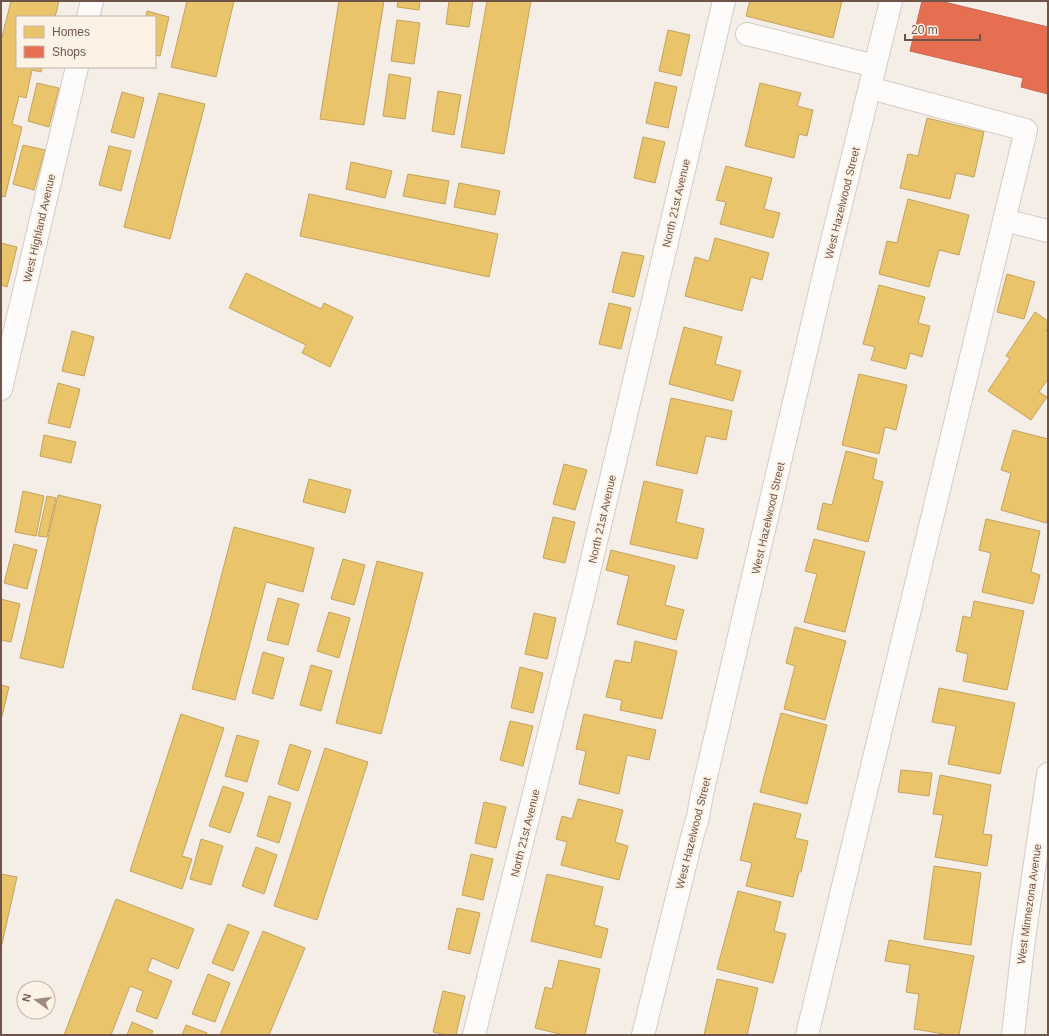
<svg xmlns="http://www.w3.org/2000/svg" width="1049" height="1036" font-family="Helvetica,sans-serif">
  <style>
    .homes { fill: #e9c46a; stroke: #c4a260 }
    .shops { fill: #e76f51; stroke: #c3674f }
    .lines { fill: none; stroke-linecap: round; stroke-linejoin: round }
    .minor-casing { stroke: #d3cbc5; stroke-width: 24 }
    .minor { stroke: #fdfcfb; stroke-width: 22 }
    .labels { text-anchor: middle; stroke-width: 4; stroke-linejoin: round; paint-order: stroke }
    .street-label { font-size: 11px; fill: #6f544a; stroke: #fdf2e6 }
  </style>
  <rect width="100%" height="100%" fill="#f4eee7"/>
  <g class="homes">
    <path d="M 11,1 L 59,1 L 55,17 L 17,17 L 17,67 L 42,67 L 41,72 L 32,70 L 26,98 L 19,96 L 12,124 L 22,127 L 5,197 L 1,196 L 1,37 L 2,37 Z"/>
    <path d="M 187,1 L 234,1 L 216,77 L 171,67 Z"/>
    <path d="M 339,1 L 384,1 L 364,125 L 320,119 Z"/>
    <path d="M 398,1 L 420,1 L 419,10 L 397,7 Z"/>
    <path d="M 449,1 L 473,1 L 469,27 L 446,24 Z"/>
    <path d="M 487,1 L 531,1 L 504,154 L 461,147 Z"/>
    <path d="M 750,1 L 842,1 L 833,38 L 746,16 Z"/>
    <path d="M 147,11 L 169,17 L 160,56 L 155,55 L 155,17 L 146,17 Z"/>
    <path d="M 397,20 L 420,23 L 414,64 L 391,61 Z"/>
    <path d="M 668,30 L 690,35 L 681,76 L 659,71 Z"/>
    <path d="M 389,74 L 411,78 L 405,119 L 383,116 Z"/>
    <path d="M 655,82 L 677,87 L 668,128 L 646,123 Z"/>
    <path d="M 37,83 L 59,88 L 49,127 L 28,121 Z"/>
    <path d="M 760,83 L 801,93 L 797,106 L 813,110 L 807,136 L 799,134 L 794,158 L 745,146 Z"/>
    <path d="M 438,91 L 461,95 L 454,135 L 432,131 Z"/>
    <path d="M 122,92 L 144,98 L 134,138 L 111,132 Z"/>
    <path d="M 159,93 L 205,104 L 170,239 L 124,227 Z"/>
    <path d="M 927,118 L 984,132 L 974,177 L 956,173 L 950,199 L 900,188 L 908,154 L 918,156 Z"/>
    <path d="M 643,137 L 665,142 L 655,183 L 634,178 Z"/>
    <path d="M 23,145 L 45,150 L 34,190 L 13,184 Z"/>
    <path d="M 109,146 L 131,151 L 121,191 L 99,185 Z"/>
    <path d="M 351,162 L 392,171 L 385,198 L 346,189 Z"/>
    <path d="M 726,166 L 772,178 L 764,209 L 780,213 L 773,238 L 720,224 L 726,202 L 716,200 Z"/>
    <path d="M 408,174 L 449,181 L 445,204 L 403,196 Z"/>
    <path d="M 459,183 L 500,191 L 495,215 L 454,207 Z"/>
    <path d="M 309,194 L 498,234 L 489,277 L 300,236 Z"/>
    <path d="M 908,199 L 969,215 L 959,255 L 939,250 L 929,287 L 879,274 L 887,241 L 897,243 Z"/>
    <path d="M 715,238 L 769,253 L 762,280 L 751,277 L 742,311 L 685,296 L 695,257 L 709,261 Z"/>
    <path d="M 1,243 L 17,247 L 7,287 L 1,285 Z"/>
    <path d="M 622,252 L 644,256 L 634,297 L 612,292 Z"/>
    <path d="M 246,273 L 321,309 L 324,303 L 353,317 L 330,367 L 302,353 L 306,345 L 229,308 Z"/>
    <path d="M 1007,274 L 1035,282 L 1024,319 L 997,312 Z"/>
    <path d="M 879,285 L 925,297 L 918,323 L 930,326 L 922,357 L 910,353 L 906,369 L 871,360 L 875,347 L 863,344 Z"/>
    <path d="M 609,303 L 631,308 L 621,349 L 599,344 Z"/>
    <path d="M 1035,312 L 1048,321 L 1048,328 L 1046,331 L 1048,332 L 1048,379 L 1039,392 L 1047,397 L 1031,420 L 988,391 L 1010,358 L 1006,356 Z"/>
    <path d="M 684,327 L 722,337 L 715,364 L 741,371 L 733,401 L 669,384 Z"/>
    <path d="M 72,331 L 94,337 L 84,376 L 62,371 Z"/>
    <path d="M 859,374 L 907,385 L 896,430 L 885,427 L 879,454 L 842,445 Z"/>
    <path d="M 58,383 L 80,389 L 70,428 L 48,423 Z"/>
    <path d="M 671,398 L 732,411 L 726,440 L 706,436 L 697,474 L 656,465 Z"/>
    <path d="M 1013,430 L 1048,439 L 1048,516 L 1046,523 L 1001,510 L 1011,473 L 1001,470 Z"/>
    <path d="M 44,435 L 76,442 L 71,463 L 40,456 Z"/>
    <path d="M 846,451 L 877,459 L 873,479 L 883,482 L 868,542 L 817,529 L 823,503 L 832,505 Z"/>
    <path d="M 564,464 L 587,470 L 575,510 L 553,504 Z"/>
    <path d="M 309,479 L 351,490 L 345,513 L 303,502 Z"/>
    <path d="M 644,481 L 683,490 L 676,522 L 704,529 L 697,559 L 630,544 Z"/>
    <path d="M 23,491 L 44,496 L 36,536 L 15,532 Z"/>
    <path d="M 58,495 L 101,505 L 63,668 L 20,658 Z"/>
    <path d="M 47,496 L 56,498 L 47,537 L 38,536 Z"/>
    <path d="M 553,517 L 575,522 L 565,563 L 543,558 Z"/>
    <path d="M 986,519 L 1040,531 L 1031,572 L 1040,575 L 1033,604 L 982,592 L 991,553 L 979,550 Z"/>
    <path d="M 234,527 L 314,548 L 303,592 L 266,582 L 235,700 L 192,689 Z"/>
    <path d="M 814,539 L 865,552 L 845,632 L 804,622 L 817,574 L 805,571 Z"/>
    <path d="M 14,544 L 37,550 L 27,589 L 4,583 Z"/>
    <path d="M 611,550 L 675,566 L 665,605 L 684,610 L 676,640 L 617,624 L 629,576 L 606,570 Z"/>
    <path d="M 343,559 L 365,565 L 354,605 L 331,599 Z"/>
    <path d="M 377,561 L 423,573 L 381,734 L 336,723 Z"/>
    <path d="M 278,598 L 299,604 L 288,645 L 267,640 Z"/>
    <path d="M 1,599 L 20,604 L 11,642 L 1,640 Z"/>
    <path d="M 974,601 L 1024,611 L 1007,690 L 963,681 L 968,654 L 956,651 L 963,616 L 971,618 Z"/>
    <path d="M 329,612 L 350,618 L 339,658 L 317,651 Z"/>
    <path d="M 534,613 L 556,618 L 547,659 L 525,654 Z"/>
    <path d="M 795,627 L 846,641 L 825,720 L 784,709 L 795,666 L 786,663 Z"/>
    <path d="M 635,641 L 677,651 L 662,719 L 620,710 L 622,700 L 606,697 L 615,660 L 631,663 Z"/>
    <path d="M 263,652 L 284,658 L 273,699 L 252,693 Z"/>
    <path d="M 311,665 L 332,671 L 321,711 L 300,705 Z"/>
    <path d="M 520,667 L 543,673 L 533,713 L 511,708 Z"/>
    <path d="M 1,685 L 9,687 L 1,720 Z"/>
    <path d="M 939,688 L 1015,703 L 1000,774 L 948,764 L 956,726 L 932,722 Z"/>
    <path d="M 781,713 L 827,725 L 807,804 L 760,792 Z"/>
    <path d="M 181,714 L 224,728 L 182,856 L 192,859 L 182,889 L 130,871 Z"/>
    <path d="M 584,714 L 656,730 L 649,760 L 627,755 L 619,794 L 579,784 L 586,751 L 576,749 Z"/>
    <path d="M 510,721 L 533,726 L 523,766 L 500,760 Z"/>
    <path d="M 237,735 L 259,741 L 247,782 L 225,776 Z"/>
    <path d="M 290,744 L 311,751 L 298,791 L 278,784 Z"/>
    <path d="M 325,748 L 368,762 L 317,920 L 274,906 Z"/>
    <path d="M 901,770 L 932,773 L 929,796 L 898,792 Z"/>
    <path d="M 940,775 L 991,785 L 983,834 L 992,835 L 987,866 L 935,857 L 943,815 L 933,814 Z"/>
    <path d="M 223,786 L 244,793 L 230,833 L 209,826 Z"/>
    <path d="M 269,796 L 291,803 L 279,843 L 257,836 Z"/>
    <path d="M 578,799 L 623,810 L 615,842 L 628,846 L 619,880 L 561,865 L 567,842 L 556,839 L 562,816 L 572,819 Z"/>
    <path d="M 484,802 L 506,807 L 496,848 L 475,843 Z"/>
    <path d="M 754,803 L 801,814 L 795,838 L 808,841 L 801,872 L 799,872 L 793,897 L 746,886 L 752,863 L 740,860 Z"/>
    <path d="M 201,839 L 223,846 L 211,885 L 190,879 Z"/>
    <path d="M 256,847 L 277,855 L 264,894 L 242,886 Z"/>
    <path d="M 471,854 L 493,859 L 483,900 L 462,895 Z"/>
    <path d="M 934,866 L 981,873 L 971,945 L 924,939 Z"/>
    <path d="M 1,874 L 17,877 L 1,948 Z"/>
    <path d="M 547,874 L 603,887 L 594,925 L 608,929 L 601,958 L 531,941 Z"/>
    <path d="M 738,891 L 781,902 L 774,931 L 786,934 L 773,983 L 717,969 Z"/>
    <path d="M 116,899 L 194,929 L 178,969 L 152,958 L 147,971 L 172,981 L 157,1019 L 136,1011 L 143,991 L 130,986 L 111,1035 L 64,1035 Z"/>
    <path d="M 457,908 L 480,913 L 470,954 L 448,949 Z"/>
    <path d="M 228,924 L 249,932 L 233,971 L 212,963 Z"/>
    <path d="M 263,931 L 305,948 L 269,1035 L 220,1035 Z"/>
    <path d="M 889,940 L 974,956 L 959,1035 L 950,1035 L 914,1029 L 919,994 L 906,992 L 910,965 L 885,961 Z"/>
    <path d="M 559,960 L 600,969 L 585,1035 L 564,1035 L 535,1028 L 545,987 L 552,989 Z"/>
    <path d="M 208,974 L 230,983 L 215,1022 L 192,1014 Z"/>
    <path d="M 717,979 L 758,988 L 747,1035 L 704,1035 Z"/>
    <path d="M 443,991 L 465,996 L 456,1035 L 447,1035 L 433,1032 Z"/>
    <path d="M 132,1022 L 153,1031 L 151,1035 L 127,1035 Z"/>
    <path d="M 186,1025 L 207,1033 L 206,1035 L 182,1035 Z"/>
  </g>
  <path class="shops" d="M 922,1 L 940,1 L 1048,27 L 1048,94 L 1021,87 L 1023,78 L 910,51 Z"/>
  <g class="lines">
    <g class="minor-casing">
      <g id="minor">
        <path d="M 88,17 L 92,1"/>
        <path d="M 747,34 L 875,66"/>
        <path d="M 1004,220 L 1048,231"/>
        <path d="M 1,389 L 77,67"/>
        <path d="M 474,1035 L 583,597 L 724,1"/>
        <path d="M 643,1035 L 692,837 L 698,817 L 702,794 L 829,253 L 891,1"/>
        <path d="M 807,1035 L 1026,130 L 870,88"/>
        <path d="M 1013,1035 L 1023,946 L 1048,774"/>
      </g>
    </g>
    <use href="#minor" class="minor"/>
  </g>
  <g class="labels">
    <g class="street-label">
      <text transform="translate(676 203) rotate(-77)" y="4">North 21st Avenue</text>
      <text transform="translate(842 203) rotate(-76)" y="4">West Hazelwood Street</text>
      <text transform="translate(39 228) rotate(-77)" y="4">West Highland Avenue</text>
      <text transform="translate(768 518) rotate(-77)" y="4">West Hazelwood Street</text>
      <text transform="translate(602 519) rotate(-77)" y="4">North 21st Avenue</text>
      <text transform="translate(525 833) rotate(-76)" y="4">North 21st Avenue</text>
      <text transform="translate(693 833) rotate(-76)" y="4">West Hazelwood Street</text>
      <text transform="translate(1029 904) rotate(-82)" y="4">West Minnezona Avenue</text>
    </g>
  </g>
  <rect width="1049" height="1036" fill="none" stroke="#6f544a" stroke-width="4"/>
  <rect x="16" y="16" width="140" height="52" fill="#fdf2e6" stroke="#c4b3a8"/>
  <rect x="24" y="26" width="20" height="12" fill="#e9c46a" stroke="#c4b3a8"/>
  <text x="52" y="36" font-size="12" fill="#6f544a">Homes</text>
  <rect x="24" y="46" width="20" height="12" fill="#e76f51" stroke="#c4b3a8"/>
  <text x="52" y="56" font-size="12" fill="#6f544a">Shops</text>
  <g transform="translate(36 1000) rotate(284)"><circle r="19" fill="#fdf2e6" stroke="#c4b3a8"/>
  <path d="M0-3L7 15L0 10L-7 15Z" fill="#9e8a81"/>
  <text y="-6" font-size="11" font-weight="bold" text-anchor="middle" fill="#6f544a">N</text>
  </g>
  <path d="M905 34v6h75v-6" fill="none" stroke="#6f544a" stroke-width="2"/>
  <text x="911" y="34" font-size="12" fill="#6f544a" stroke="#fdf2e6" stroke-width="3" paint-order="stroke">20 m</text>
</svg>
